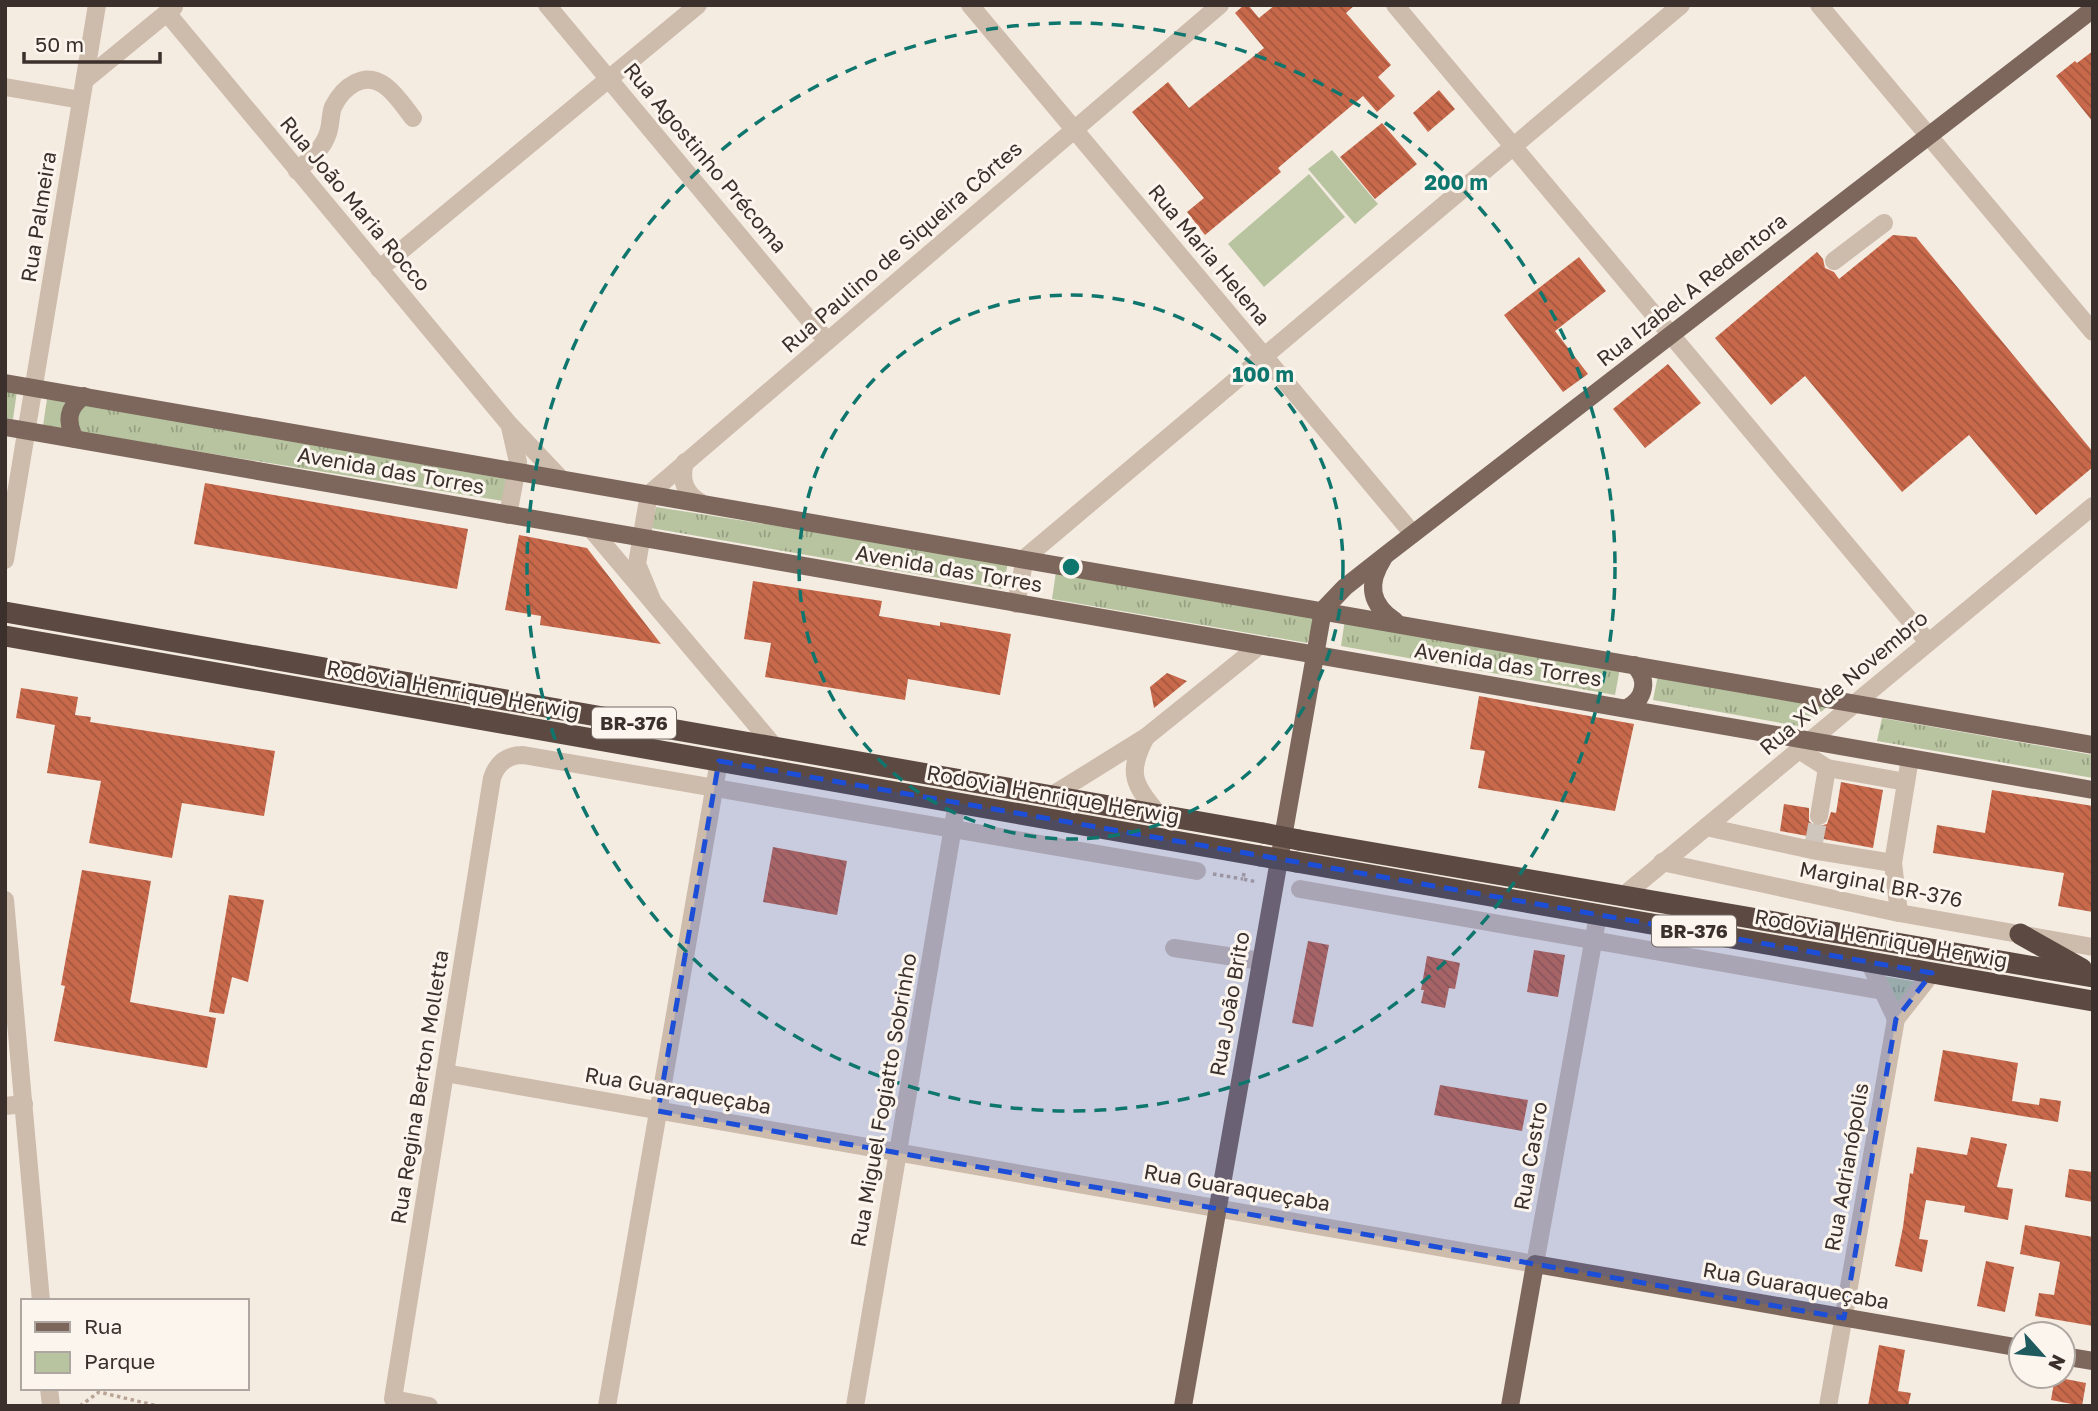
<svg xmlns="http://www.w3.org/2000/svg" width="2098" height="1411" font-family="'Golos Text',sans-serif">
  <style>
    .grass { fill: url(#grass-tufts) }
    .park { fill: #b8c4a0 }
    .building { fill: url(#building-back-hatch) }
    .lines { fill: none; stroke-linecap: round; stroke-linejoin: round }
    .minor-tunnel { stroke: #cfc6bd; stroke-width: 18; stroke-dasharray: 18 9; stroke-linecap: butt }
    .path { stroke: #b9a596; stroke-width: 3.5; stroke-dasharray: 3.5 3.5; stroke-linecap: butt }
    .minor { stroke: #cdbbac; stroke-width: 18 }
    .major { stroke: #7d675c; stroke-width: 18 }
    .highway { stroke: #5c4a42; stroke-width: 21 }
    .highway-bridge { stroke: #5c4a42; stroke-width: 21 }
    .marked { fill: #1d4ed8; fill-opacity: 0.2; stroke: #1d4ed8; stroke-width: 5; stroke-dasharray: 14 9; stroke-linejoin: round }
    .ring { fill: none; stroke: #0f766e; stroke-width: 3.5; stroke-dasharray: 12 9 }
    .labels { text-anchor: middle; stroke-width: 6; stroke-linejoin: round; paint-order: stroke }
    .shield { fill: #fbf5ee; stroke: #756b66; stroke-width: 2 }
    .shield-label { font-size: 19px; font-weight: bold; fill: #3b302b }
    .street-label { font-size: 21px; fill: #3b302b; stroke: #fbf5ee }
    .centre { fill: #0f766e; stroke: #fbf5ee; stroke-width: 3.5 }
    .ring-label { font-size: 21px; text-anchor: middle; font-weight: bold; fill: #0f766e; stroke: #fbf5ee; stroke-width: 6; stroke-linejoin: round; paint-order: stroke }
  </style>
  <defs>
    <pattern id="grass-tufts" width="24" height="20" patternUnits="userSpaceOnUse" patternTransform="scale(1.75)"><rect width="24" height="20" fill="#b8c4a0"/><path d="M3 7l-1-3M5 7V3M7 7l1-3M15 17l-1-3M17 17v-4M19 17l1-3" fill="none" stroke="#97a083"/></pattern>
    <pattern id="building-back-hatch" width="6" height="6" patternUnits="userSpaceOnUse" patternTransform="scale(1.75)"><rect width="6" height="6" fill="#c8694b"/><path d="M-1 5l2 2M0 0l6 6M5-1l2 2" fill="none" stroke="#a4573f"/></pattern>
  </defs>
  <rect width="100%" height="100%" fill="#f4ebe1"/>
  <g class="grass">
    <path d="M 5,389 L 17,391 L 13,419 L 5,418 Z"/>
    <path d="M 47,399 L 68,402 L 63,429 L 43,426 Z"/>
    <path d="M 87,404 L 506,479 L 503,501 L 78,432 L 77,411 Z"/>
    <path d="M 656,507 L 1008,562 L 1003,589 L 651,528 Z"/>
    <path d="M 1056,572 L 1316,618 L 1307,643 L 1052,599 Z"/>
    <path d="M 1345,619 L 1620,668 L 1615,695 L 1341,646 Z"/>
    <path d="M 1658,675 L 1828,706 L 1803,727 L 1653,700 Z"/>
    <path d="M 1882,718 L 2093,755 L 2093,778 L 1877,741 Z"/>
    <path d="M 1883,976 L 1918,982 L 1897,1008 Z"/>
  </g>
  <g class="park">
    <path d="M 1332,150 L 1378,204 L 1355,224 L 1308,169 Z"/>
    <path d="M 1309,174 L 1345,217 L 1264,287 L 1228,244 Z"/>
  </g>
  <g class="building">
    <path d="M 1244,5 L 1248,5 L 1259,18 L 1275,5 L 1355,5 L 1346,13 L 1391,65 L 1378,77 L 1395,96 L 1377,112 L 1363,96 L 1278,168 L 1281,172 L 1205,235 L 1187,212 L 1204,198 L 1132,112 L 1168,82 L 1189,108 L 1264,48 L 1235,13 Z"/>
    <path d="M 2093,51 L 2093,122 L 2056,76 L 2075,61 L 2077,63 Z"/>
    <path d="M 1439,90 L 1455,109 L 1428,132 L 1413,113 Z"/>
    <path d="M 1382,123 L 1417,164 L 1375,199 L 1340,157 Z"/>
    <path d="M 1893,235 L 1916,237 L 2093,452 L 2093,467 L 2036,515 L 1969,435 L 1902,492 L 1805,376 L 1771,405 L 1715,338 L 1817,252 L 1823,259 L 1825,268 L 1834,272 L 1839,279 Z"/>
    <path d="M 1579,257 L 1606,291 L 1555,331 L 1588,374 L 1563,392 L 1504,315 Z"/>
    <path d="M 1668,364 L 1701,403 L 1645,448 L 1613,409 Z"/>
    <path d="M 205,483 L 468,529 L 457,589 L 194,544 Z"/>
    <path d="M 519,535 L 587,548 L 661,644 L 540,625 L 541,616 L 505,610 Z"/>
    <path d="M 753,581 L 882,601 L 879,616 L 940,626 L 940,622 L 1011,634 L 1000,695 L 908,679 L 905,700 L 765,677 L 771,643 L 744,639 Z"/>
    <path d="M 1167,673 L 1187,681 L 1154,708 L 1150,687 Z"/>
    <path d="M 21,688 L 78,697 L 75,715 L 91,717 L 90,722 L 275,751 L 264,816 L 182,803 L 172,858 L 89,843 L 101,781 L 47,773 L 55,725 L 16,718 Z"/>
    <path d="M 1479,696 L 1634,724 L 1615,811 L 1478,788 L 1485,751 L 1470,749 Z"/>
    <path d="M 1841,782 L 1883,790 L 1873,848 L 1780,831 L 1784,804 L 1809,808 L 1809,821 L 1816,827 L 1827,824 L 1831,812 L 1836,813 Z"/>
    <path d="M 1992,790 L 2093,806 L 2093,912 L 2058,906 L 2064,873 L 1933,853 L 1937,825 L 1985,833 Z"/>
    <path d="M 773,847 L 847,861 L 837,915 L 763,902 Z"/>
    <path d="M 82,870 L 151,881 L 130,1002 L 216,1018 L 207,1068 L 54,1041 L 65,986 L 61,985 Z"/>
    <path d="M 229,895 L 264,900 L 248,982 L 232,977 L 224,1014 L 209,1012 Z"/>
    <path d="M 1308,941 L 1329,945 L 1313,1027 L 1292,1023 Z"/>
    <path d="M 1534,950 L 1565,955 L 1558,997 L 1527,992 Z"/>
    <path d="M 1427,956 L 1460,963 L 1455,989 L 1449,988 L 1445,1008 L 1421,1003 L 1424,990 L 1421,990 Z"/>
    <path d="M 1943,1050 L 2018,1063 L 2012,1101 L 2039,1105 L 2040,1098 L 2061,1101 L 2058,1122 L 1934,1101 Z"/>
    <path d="M 1440,1085 L 1528,1100 L 1522,1131 L 1434,1115 Z"/>
    <path d="M 1971,1137 L 2007,1144 L 1997,1187 L 2013,1189 L 2008,1220 L 1964,1212 L 1965,1206 L 1926,1200 L 1919,1239 L 1928,1240 L 1922,1272 L 1895,1266 L 1903,1227 L 1910,1173 L 1913,1174 L 1917,1147 L 1967,1155 Z"/>
    <path d="M 2069,1169 L 2093,1172 L 2093,1202 L 2065,1197 Z"/>
    <path d="M 2025,1225 L 2093,1237 L 2093,1326 L 2035,1316 L 2039,1293 L 2054,1295 L 2060,1262 L 2020,1254 Z"/>
    <path d="M 1986,1261 L 2014,1267 L 2005,1312 L 1977,1306 Z"/>
    <path d="M 1879,1345 L 1905,1350 L 1898,1391 L 1911,1393 L 1908,1406 L 1868,1406 Z"/>
    <path d="M 2055,1377 L 2086,1383 L 2082,1406 L 2051,1400 Z"/>
  </g>
  <g class="lines">
    <path class="minor-tunnel" d="M 1814,842 L 1819,816"/>
    <g class="path">
      <path d="M 1244,873 L 1243,879 L 1257,882"/>
      <path d="M 1213,874 L 1243,879"/>
      <path d="M 80,1406 L 99,1392 L 158,1406"/>
    </g>
    <g class="minor">
      <path d="M 547,5 L 827,341"/>
      <path d="M 970,5 L 1413,534"/>
      <path d="M 1395,5 L 1928,642"/>
      <path d="M 1819,5 L 2093,332"/>
      <path d="M 167,13 L 509,424 L 560,478"/>
      <path d="M 85,80 L 174,7"/>
      <path d="M 5,87 L 81,100"/>
      <path d="M 297,171 C 309,160 323,149 328,133 C 331,125 330,115 333,107 C 338,97 345,88 355,83 C 381,69 399,100 413,118"/>
      <path d="M 1834,261 L 1884,223"/>
      <path d="M 379,269 L 698,5"/>
      <path d="M 685,462 C 680,480 685,493 700,502"/>
      <path d="M 508,515 L 518,462 L 510,427"/>
      <path d="M 591,529 L 775,747"/>
      <path d="M 5,560 L 97,5"/>
      <path d="M 652,600 L 637,564 L 649,494 L 1220,5"/>
      <path d="M 1016,604 L 1025,558 L 1681,5"/>
      <path d="M 1146,737 C 1126,774 1134,784 1159,815"/>
      <path d="M 1799,750 L 1827,768 L 1819,816"/>
      <path d="M 1827,768 L 1906,782"/>
      <path d="M 1051,796 L 1146,737 L 1259,646"/>
      <path d="M 1706,827 L 1812,850 L 1893,863"/>
      <path d="M 1662,862 L 1899,913 L 2093,947"/>
      <path d="M 1300,889 L 1883,991"/>
      <path d="M 1623,896 L 2093,506"/>
      <path d="M 5,900 L 41,1301"/>
      <path d="M 1899,913 L 1893,863 L 1910,758"/>
      <path d="M 1174,948 L 1261,961"/>
      <path d="M 1869,962 L 1896,1019"/>
      <path d="M 445,1073 L 1535,1264 L 1598,915"/>
      <path d="M 5,1106 L 24,1104"/>
      <path d="M 49,1388 L 51,1406"/>
      <path d="M 429,1406 L 393,1399 L 492,778 C 497,763 507,755 523,755 L 1197,871"/>
      <path d="M 607,1406 L 719,761"/>
      <path d="M 855,1406 L 957,803"/>
      <path d="M 1828,1406 L 1896,1019 L 1932,973"/>
    </g>
    <g class="major">
      <path d="M 5,383 L 2093,745"/>
      <path d="M 5,427 C 701,549 1397,670 2093,790"/>
      <path d="M 75,439 C 66,421 67,408 84,396"/>
      <path d="M 1383,559 C 1367,584 1370,604 1395,621"/>
      <path d="M 1627,708 C 1645,699 1649,679 1634,665"/>
      <path d="M 2063,1356 L 2093,1361"/>
      <path d="M 1183,1406 L 1323,610 L 1345,587 L 1387,554 L 2093,9"/>
      <path d="M 1510,1406 L 1535,1264 L 2021,1348"/>
    </g>
    <g class="highway">
      <path d="M 5,612 L 1263,833"/>
      <path d="M 5,636 L 1260,856"/>
      <path d="M 1299,840 L 2093,977"/>
      <path d="M 1296,862 L 2093,1001"/>
      <path d="M 2020,934 L 2082,969"/>
    </g>
    <g class="highway-bridge">
      <path d="M 1263,833 L 1299,840"/>
      <path d="M 1260,856 L 1296,862"/>
    </g>
  </g>
  <path class="marked" d="M 719,761 L 1932,973 L 1896,1019 L 1844,1318 L 658,1111 Z"/>
  <g class="ring">
    <circle cx="1071" cy="567" r="272"/>
    <circle cx="1071" cy="567" r="544"/>
  </g>
  <g class="labels">
    <g class="shield">
      <rect x="592" y="707.5" width="84" height="31" rx="5"/>
      <rect x="1652" y="915.5" width="84" height="31" rx="5"/>
    </g>
    <g class="shield-label">
      <text x="634" y="730">BR-376</text>
      <text x="1694" y="938">BR-376</text>
    </g>
    <g class="street-label">
      <text transform="translate(705 158) rotate(50)" y="7">Rua Agostinho Précoma</text>
      <text transform="translate(355 204) rotate(50)" y="7">Rua João Maria Rocco</text>
      <text transform="translate(39 217) rotate(-81)" y="7">Rua Palmeira</text>
      <text transform="translate(902 247) rotate(-41)" y="7">Rua Paulino de Siqueira Côrtes</text>
      <text transform="translate(1209 255) rotate(50)" y="7">Rua Maria Helena</text>
      <text transform="translate(1692 290) rotate(-38)" y="7">Rua Izabel A Redentora</text>
      <text transform="translate(391 471) rotate(10)" y="7">Avenida das Torres</text>
      <text transform="translate(949 569) rotate(10)" y="7">Avenida das Torres</text>
      <text transform="translate(1508 665) rotate(9)" y="7">Avenida das Torres</text>
      <text transform="translate(1844 683) rotate(-40)" y="7">Rua XV de Novembro</text>
      <text transform="translate(453 690) rotate(10)" y="7">Rodovia Henrique Herwig</text>
      <text transform="translate(1053 795) rotate(10)" y="7">Rodovia Henrique Herwig</text>
      <text transform="translate(1881 885) rotate(11)" y="7">Marginal BR-376</text>
      <text transform="translate(1881 939) rotate(10)" y="7">Rodovia Henrique Herwig</text>
      <text transform="translate(1230 1004) rotate(-80)" y="7">Rua João Brito</text>
      <text transform="translate(420 1087) rotate(-81)" y="7">Rua Regina Berton Molletta</text>
      <text transform="translate(678 1091) rotate(10)" y="7">Rua Guaraqueçaba</text>
      <text transform="translate(884 1100) rotate(-80)" y="7">Rua Miguel Fogiatto Sobrinho</text>
      <text transform="translate(1531 1156) rotate(-80)" y="7">Rua Castro</text>
      <text transform="translate(1847 1167) rotate(-80)" y="7">Rua Adrianópolis</text>
      <text transform="translate(1237 1188) rotate(10)" y="7">Rua Guaraqueçaba</text>
      <text transform="translate(1796 1286) rotate(10)" y="7">Rua Guaraqueçaba</text>
    </g>
  </g>
  <circle cx="1071" cy="567" r="10" class="centre"/>
  <g class="ring-label">
    <text x="1456" y="190">200 m</text>
    <text x="1263" y="382">100 m</text>
  </g>
  <rect width="2098" height="1411" fill="none" stroke="#3b302b" stroke-width="14"/>
  <rect x="21" y="1299" width="228" height="91" fill="#fbf5ee" stroke="#aea6a0" stroke-width="2"/>
  <rect x="35" y="1322" width="35" height="10" fill="#7d675c" stroke="#aea6a0" stroke-width="2"/>
  <text x="84" y="1334" font-size="21" fill="#3b302b">Rua</text>
  <rect x="35" y="1352" width="35" height="21" fill="#b8c4a0" stroke="#aea6a0" stroke-width="2"/>
  <text x="84" y="1369" font-size="21" fill="#3b302b">Parque</text>
  <g transform="translate(2042 1355) rotate(117)"><circle r="33" fill="#fbf5ee" stroke="#aea6a0" stroke-width="2"/>
  <path d="M0-5L12 26L0 18L-12 26Z" fill="#1f5a5e"/>
  <text y="-10" font-size="19" font-weight="bold" text-anchor="middle" fill="#3b302b">N</text>
  </g>
  <path d="M24 52v10h136v-10" fill="none" stroke="#3b302b" stroke-width="3.5"/>
  <text x="35" y="52" font-size="21" fill="#3b302b" stroke="#fbf5ee" stroke-width="5" paint-order="stroke">50 m</text>
</svg>
